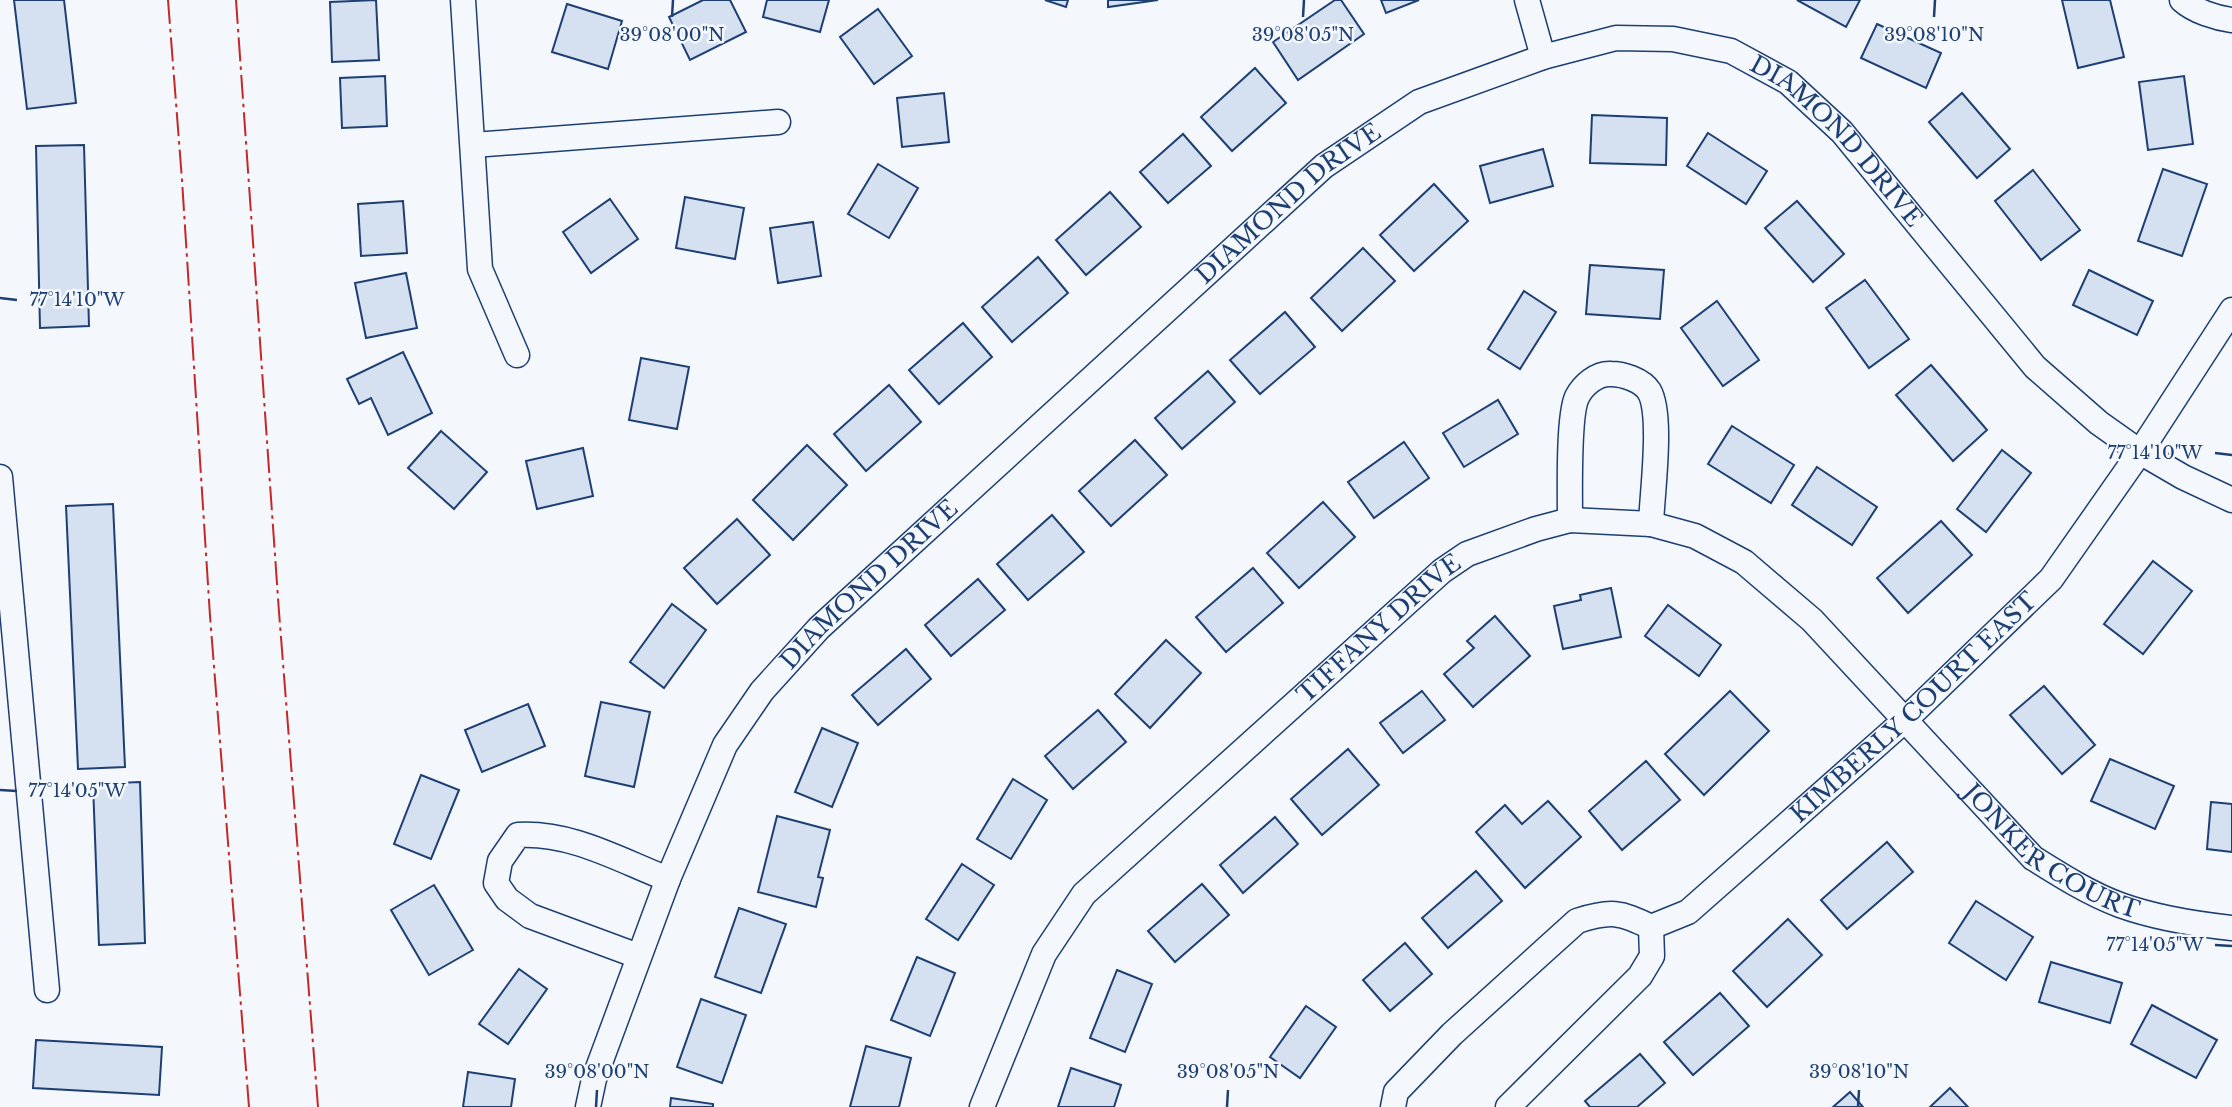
<svg xmlns="http://www.w3.org/2000/svg" width="2232" height="1107" font-family="'Libre Baskerville',serif">
  <style>
    .building { fill: #d5e0f0; stroke: #1d3f73; stroke-width: 2 }
    .lines { fill: none; stroke-linecap: round; stroke-linejoin: round }
    .street-casing { stroke: #1d3f73; stroke-width: 27 }
    .street { stroke: #f4f7fb; stroke-width: 24 }
    .power { stroke: #c62828; stroke-width: 2; stroke-dasharray: 24 5 3.5 5; stroke-linecap: butt }
    .ticks { fill: none; stroke: #1d3f73; stroke-width: 2.5 }
    .labels { text-anchor: middle; stroke-width: 5; stroke-linejoin: round; paint-order: stroke }
    .street-label { font-size: 24px; fill: #1d3f73; stroke: #f4f7fb }
    .ticks-label { font-size: 18px; text-anchor: middle; fill: #1d3f73; stroke: #f4f7fb; stroke-width: 5; stroke-linejoin: round; paint-order: stroke }
  </style>
  <rect width="100%" height="100%" fill="#f4f7fb"/>
  <g class="building">
    <path d="M 14,0 L 64,0 L 76,103 L 27,109 Z"/>
    <path d="M 376,0 L 379,60 L 332,62 L 330,2 Z"/>
    <path d="M 703,0 L 730,0 L 746,32 L 690,60 L 669,17 Z"/>
    <path d="M 767,0 L 829,0 L 820,32 L 763,17 Z"/>
    <path d="M 1045,0 L 1068,0 L 1066,7 Z"/>
    <path d="M 1108,0 L 1158,0 L 1108,7 Z"/>
    <path d="M 1335,0 L 1341,0 L 1364,34 L 1298,80 L 1273,42 Z"/>
    <path d="M 1381,0 L 1419,0 L 1386,13 Z"/>
    <path d="M 1797,0 L 1860,0 L 1846,27 Z"/>
    <path d="M 2062,0 L 2110,0 L 2124,57 L 2078,68 Z"/>
    <path d="M 567,4 L 622,21 L 608,69 L 552,52 Z"/>
    <path d="M 878,9 L 912,56 L 874,84 L 840,37 Z"/>
    <path d="M 1877,24 L 1941,53 L 1926,88 L 1861,58 Z"/>
    <path d="M 1255,68 L 1286,103 L 1232,151 L 1201,117 Z"/>
    <path d="M 385,76 L 387,126 L 342,128 L 340,78 Z"/>
    <path d="M 2184,76 L 2193,144 L 2148,150 L 2139,82 Z"/>
    <path d="M 944,93 L 949,142 L 902,147 L 897,98 Z"/>
    <path d="M 1962,93 L 2010,149 L 1977,178 L 1929,122 Z"/>
    <path d="M 1592,115 L 1667,118 L 1666,165 L 1590,163 Z"/>
    <path d="M 1708,133 L 1767,171 L 1746,204 L 1687,166 Z"/>
    <path d="M 1183,134 L 1211,166 L 1168,203 L 1140,172 Z"/>
    <path d="M 84,145 L 89,326 L 40,328 L 36,146 Z"/>
    <path d="M 1543,149 L 1553,186 L 1490,203 L 1480,166 Z"/>
    <path d="M 878,164 L 918,188 L 889,238 L 848,214 Z"/>
    <path d="M 2163,169 L 2207,184 L 2182,256 L 2138,241 Z"/>
    <path d="M 2033,170 L 2080,230 L 2041,260 L 1995,201 Z"/>
    <path d="M 1434,184 L 1468,221 L 1414,271 L 1380,235 Z"/>
    <path d="M 1110,192 L 1141,227 L 1086,275 L 1056,240 Z"/>
    <path d="M 685,197 L 744,208 L 735,259 L 676,248 Z"/>
    <path d="M 610,199 L 638,239 L 591,273 L 563,232 Z"/>
    <path d="M 403,201 L 407,253 L 361,256 L 358,204 Z"/>
    <path d="M 1797,201 L 1844,254 L 1813,282 L 1765,228 Z"/>
    <path d="M 813,222 L 821,276 L 778,283 L 770,228 Z"/>
    <path d="M 1363,248 L 1395,281 L 1342,331 L 1311,298 Z"/>
    <path d="M 1038,257 L 1068,293 L 1012,342 L 982,307 Z"/>
    <path d="M 1590,265 L 1664,270 L 1660,319 L 1586,314 Z"/>
    <path d="M 2089,270 L 2153,301 L 2137,335 L 2073,305 Z"/>
    <path d="M 406,273 L 417,328 L 366,338 L 355,283 Z"/>
    <path d="M 1865,280 L 1909,339 L 1869,368 L 1826,308 Z"/>
    <path d="M 1524,291 L 1556,312 L 1520,369 L 1488,349 Z"/>
    <path d="M 1717,301 L 1759,360 L 1723,386 L 1681,328 Z"/>
    <path d="M 1285,312 L 1315,347 L 1260,394 L 1230,360 Z"/>
    <path d="M 963,323 L 992,357 L 939,404 L 909,370 Z"/>
    <path d="M 403,352 L 432,413 L 388,435 L 371,398 L 359,404 L 347,379 Z"/>
    <path d="M 641,358 L 689,367 L 677,429 L 629,420 Z"/>
    <path d="M 1931,365 L 1987,430 L 1953,461 L 1896,395 Z"/>
    <path d="M 1208,371 L 1235,402 L 1182,449 L 1155,418 Z"/>
    <path d="M 889,385 L 921,422 L 866,471 L 834,434 Z"/>
    <path d="M 1498,400 L 1518,434 L 1464,467 L 1443,433 Z"/>
    <path d="M 1732,426 L 1794,465 L 1771,503 L 1708,464 Z"/>
    <path d="M 441,431 L 487,472 L 454,509 L 408,468 Z"/>
    <path d="M 1135,440 L 1167,475 L 1111,526 L 1079,491 Z"/>
    <path d="M 1404,442 L 1429,478 L 1374,518 L 1348,482 Z"/>
    <path d="M 807,445 L 847,485 L 793,540 L 753,500 Z"/>
    <path d="M 583,448 L 593,496 L 537,509 L 526,461 Z"/>
    <path d="M 2002,450 L 2031,473 L 1986,532 L 1957,509 Z"/>
    <path d="M 1817,467 L 1877,507 L 1852,545 L 1792,505 Z"/>
    <path d="M 1323,502 L 1355,537 L 1299,588 L 1267,553 Z"/>
    <path d="M 113,504 L 125,767 L 78,769 L 66,506 Z"/>
    <path d="M 1052,515 L 1084,552 L 1028,600 L 997,564 Z"/>
    <path d="M 737,519 L 770,555 L 717,604 L 684,568 Z"/>
    <path d="M 1941,521 L 1972,555 L 1908,613 L 1877,578 Z"/>
    <path d="M 2153,561 L 2192,591 L 2143,654 L 2104,624 Z"/>
    <path d="M 1253,568 L 1283,603 L 1226,652 L 1196,617 Z"/>
    <path d="M 978,579 L 1005,610 L 951,656 L 925,625 Z"/>
    <path d="M 1611,588 L 1621,637 L 1563,649 L 1554,606 L 1581,600 L 1580,595 Z"/>
    <path d="M 672,604 L 706,630 L 664,688 L 630,662 Z"/>
    <path d="M 1668,605 L 1721,645 L 1699,676 L 1645,636 Z"/>
    <path d="M 1495,616 L 1530,656 L 1473,707 L 1444,674 L 1474,648 L 1467,641 Z"/>
    <path d="M 1166,640 L 1201,673 L 1150,728 L 1115,694 Z"/>
    <path d="M 906,649 L 931,679 L 878,725 L 852,695 Z"/>
    <path d="M 2044,686 L 2095,745 L 2062,774 L 2010,715 Z"/>
    <path d="M 1422,691 L 1445,720 L 1403,753 L 1380,723 Z"/>
    <path d="M 1730,691 L 1769,731 L 1704,795 L 1665,754 Z"/>
    <path d="M 601,702 L 650,712 L 634,787 L 585,776 Z"/>
    <path d="M 528,704 L 545,746 L 482,772 L 465,730 Z"/>
    <path d="M 1098,710 L 1126,742 L 1073,789 L 1045,756 Z"/>
    <path d="M 822,728 L 858,743 L 832,807 L 795,792 Z"/>
    <path d="M 1348,749 L 1379,785 L 1322,835 L 1291,799 Z"/>
    <path d="M 2110,759 L 2174,786 L 2155,829 L 2091,801 Z"/>
    <path d="M 1646,761 L 1680,800 L 1622,850 L 1589,811 Z"/>
    <path d="M 421,775 L 459,790 L 431,859 L 394,844 Z"/>
    <path d="M 1013,779 L 1047,800 L 1011,859 L 977,839 Z"/>
    <path d="M 140,782 L 145,943 L 99,945 L 93,784 Z"/>
    <path d="M 1548,801 L 1581,837 L 1525,888 L 1476,832 L 1505,805 L 1522,824 Z"/>
    <path d="M 2211,802 L 2232,804 L 2232,852 L 2207,849 Z"/>
    <path d="M 777,816 L 830,830 L 818,877 L 823,878 L 816,907 L 758,892 Z"/>
    <path d="M 1275,817 L 1298,844 L 1243,893 L 1220,865 Z"/>
    <path d="M 1887,842 L 1913,872 L 1847,929 L 1821,900 Z"/>
    <path d="M 962,864 L 994,885 L 958,940 L 926,919 Z"/>
    <path d="M 1476,871 L 1502,901 L 1448,948 L 1422,918 Z"/>
    <path d="M 1202,884 L 1229,915 L 1175,962 L 1148,931 Z"/>
    <path d="M 434,885 L 473,950 L 429,975 L 391,910 Z"/>
    <path d="M 1976,901 L 2033,937 L 2006,980 L 1949,943 Z"/>
    <path d="M 739,908 L 786,924 L 761,993 L 715,977 Z"/>
    <path d="M 1788,919 L 1822,955 L 1767,1007 L 1733,971 Z"/>
    <path d="M 1405,943 L 1432,974 L 1390,1011 L 1363,980 Z"/>
    <path d="M 917,957 L 955,973 L 930,1036 L 891,1020 Z"/>
    <path d="M 2051,962 L 2122,983 L 2110,1023 L 2039,1002 Z"/>
    <path d="M 519,969 L 547,989 L 508,1044 L 479,1024 Z"/>
    <path d="M 1117,970 L 1152,984 L 1125,1052 L 1090,1038 Z"/>
    <path d="M 1720,993 L 1749,1026 L 1693,1075 L 1664,1042 Z"/>
    <path d="M 701,999 L 746,1015 L 722,1083 L 677,1067 Z"/>
    <path d="M 2152,1005 L 2217,1040 L 2196,1078 L 2131,1044 Z"/>
    <path d="M 1306,1006 L 1336,1027 L 1300,1078 L 1270,1057 Z"/>
    <path d="M 36,1040 L 162,1047 L 159,1095 L 33,1088 Z"/>
    <path d="M 866,1046 L 911,1058 L 899,1107 L 850,1107 Z"/>
    <path d="M 1640,1054 L 1665,1083 L 1637,1107 L 1590,1107 L 1585,1101 Z"/>
    <path d="M 1071,1068 L 1121,1085 L 1114,1107 L 1058,1107 Z"/>
    <path d="M 468,1072 L 515,1079 L 511,1107 L 463,1107 Z"/>
    <path d="M 1950,1088 L 1968,1107 L 1930,1107 Z"/>
    <path d="M 1850,1092 L 1863,1107 L 1833,1107 Z"/>
    <path d="M 671,1098 L 713,1104 L 713,1107 L 670,1107 Z"/>
  </g>
  <g class="lines">
    <g class="street-casing">
      <g id="street">
        <path d="M 463,0 L 480,269 L 517,355"/>
        <path d="M 1527,0 L 1543,57"/>
        <path d="M 2182,0 C 2194,11 2216,18 2232,20"/>
        <path d="M 473,145 L 778,122"/>
        <path d="M 0,477 L 47,990"/>
        <path d="M 1570,520 C 1570,494 1568,416 1577,397 C 1583,385 1597,373 1611,374 C 1623,374 1642,380 1649,391 C 1663,414 1652,494 1651,524"/>
        <path d="M 638,956 L 530,916 L 507,899 L 496,883 L 500,861 L 518,835 C 572,832 619,860 668,879"/>
        <path id="s1" d="M 588,1107 L 594,1079 L 668,879 L 725,745 L 762,691 L 819,628 L 1324,166 L 1419,102 L 1543,57 L 1616,38 L 1673,39 L 1731,51 L 1788,82 L 1842,132 L 2035,367 L 2099,423 L 2140,452 L 2183,477 L 2232,500"/>
        <path id="s2" d="M 982,1107 L 1044,954 L 1084,894 L 1442,571 L 1467,554 L 1536,529 L 1570,520 L 1651,524 L 1695,536 L 1744,562 L 1812,620 L 2033,858 C 2060,875 2090,894 2120,905 C 2156,918 2194,924 2232,928"/>
        <path id="s3" d="M 1393,1107 L 1396,1092 L 1452,1034 L 1577,921 C 1611,910 1620,912 1651,927 L 1688,912 L 1904,721 L 2051,579 L 2140,452 L 2232,310"/>
        <path d="M 1508,1107 L 1640,976 L 1652,956 L 1651,927"/>
      </g>
    </g>
    <use href="#street" class="street"/>
    <g class="power">
      <path d="M 168,0 L 182,180 L 210,616 L 249,1107"/>
      <path d="M 236,0 L 279,612 L 318,1107"/>
    </g>
  </g>
  <path class="ticks" d="M 672,17 L 673,0M 1303,17 L 1304,0M 1934,17 L 1935,0M 0,298 L 17,300M 2215,453 L 2232,455M 0,790 L 17,791M 2215,945 L 2232,946M 596,1107 L 597,1090M 1227,1107 L 1228,1090M 1858,1107 L 1859,1090"/>
  <g class="labels">
    <g class="street-label">
      <text dy="8" stroke="none"><textPath href="#s1" startOffset="1801">DIAMOND DRIVE</textPath></text>
      <text dy="8" stroke="none"><textPath href="#s1" startOffset="1171">DIAMOND DRIVE</textPath></text>
      <text dy="8" stroke="none"><textPath href="#s1" startOffset="604">DIAMOND DRIVE</textPath></text>
      <text dy="8" stroke="none"><textPath href="#s2" startOffset="634">TIFFANY DRIVE</textPath></text>
      <text dy="8" stroke="none"><textPath href="#s3" startOffset="686">KIMBERLY COURT EAST</textPath></text>
      <text dy="8" stroke="none"><textPath href="#s2" startOffset="1466">JONKER COURT</textPath></text>
    </g>
  </g>
  <g class="ticks-label">
    <text x="672" y="41">39°08'00"N</text>
    <text x="1303" y="41">39°08'05"N</text>
    <text x="1934" y="41">39°08'10"N</text>
    <text x="77" y="306">77°14'10"W</text>
    <text x="2155" y="459">77°14'10"W</text>
    <text x="77" y="797">77°14'05"W</text>
    <text x="2155" y="951">77°14'05"W</text>
    <text x="597" y="1078">39°08'00"N</text>
    <text x="1228" y="1078">39°08'05"N</text>
    <text x="1859" y="1078">39°08'10"N</text>
  </g>
</svg>
